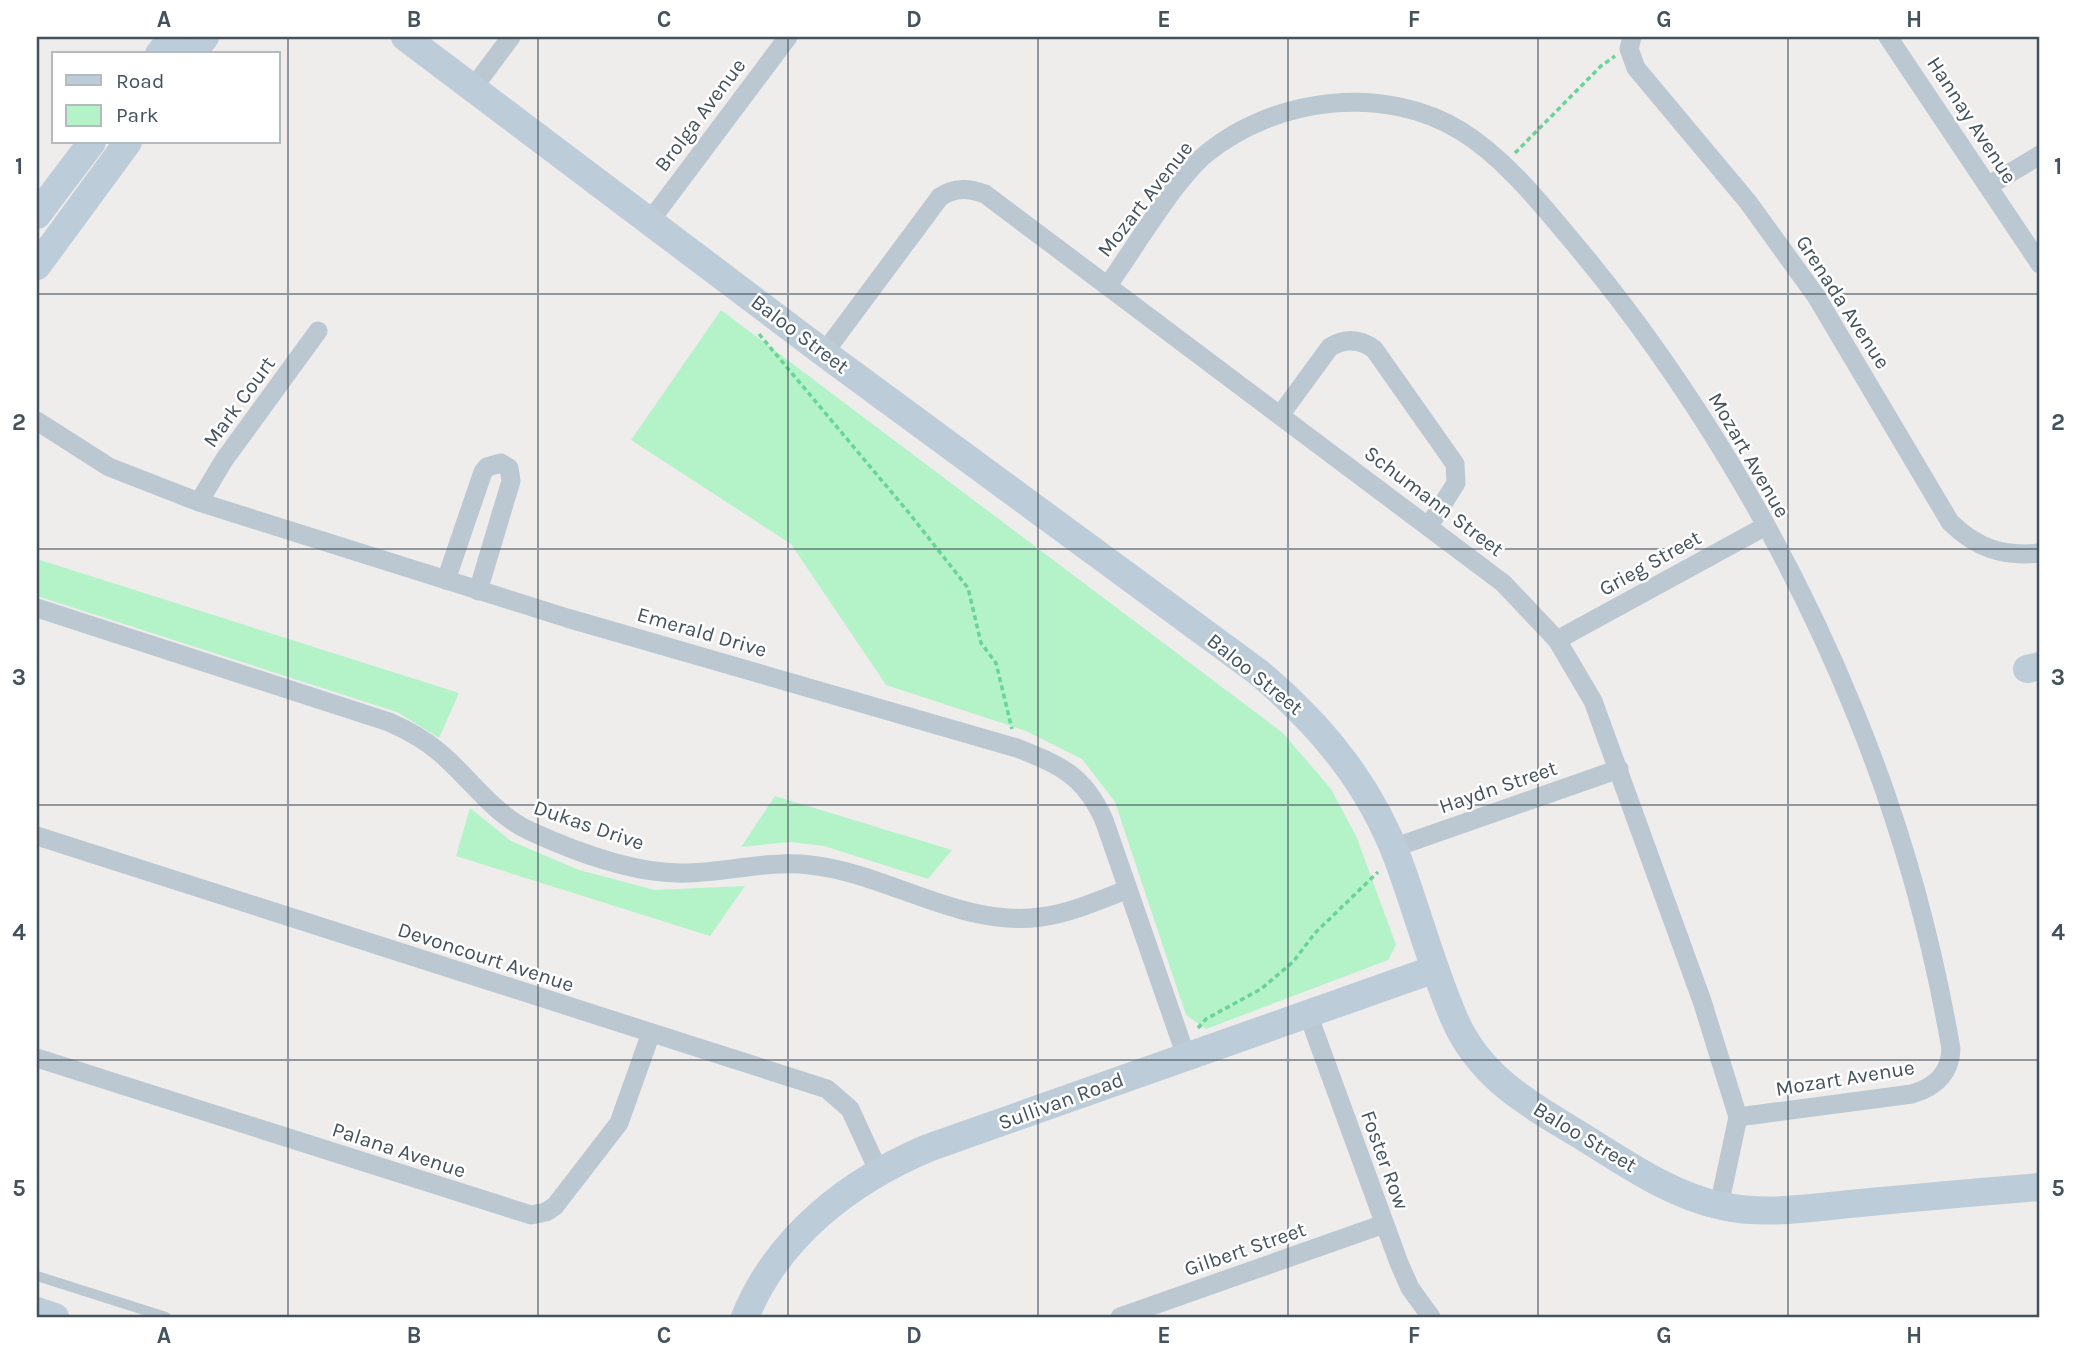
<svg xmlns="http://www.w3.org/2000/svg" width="2077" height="1354" font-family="Karla,sans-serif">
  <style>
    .green { fill: #b4f3c8 }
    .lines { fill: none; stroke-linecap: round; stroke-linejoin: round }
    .path { stroke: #69d497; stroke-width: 3.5; stroke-dasharray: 5 3.5; stroke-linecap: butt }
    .lane { stroke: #bbc8d1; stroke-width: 10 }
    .street { stroke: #bbc8d1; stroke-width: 19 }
    .secondary { stroke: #bcccd8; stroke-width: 28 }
    .grid { fill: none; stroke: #43525c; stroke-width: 2; stroke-opacity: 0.55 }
    .labels { text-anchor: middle; stroke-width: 5; stroke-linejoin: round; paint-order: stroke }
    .street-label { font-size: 21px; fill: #43525c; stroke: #fff }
    .neatline { fill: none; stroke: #43525c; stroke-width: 2.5 }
    .grid-label { font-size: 23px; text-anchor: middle; font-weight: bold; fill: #43525c }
  </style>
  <rect width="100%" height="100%" fill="#efecec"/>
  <g class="green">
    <path d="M 721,310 L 1283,733 L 1331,789 L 1357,838 L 1396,945 L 1388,960 L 1206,1029 L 1186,1015 L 1115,802 L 1082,759 L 1026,731 L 886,685 L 791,544 L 631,440 Z"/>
    <path d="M 37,559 L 459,693 L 439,738 L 397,712 L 37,596 Z"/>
    <path d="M 775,796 L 952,850 L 928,879 L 824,846 L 790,842 L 741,847 Z"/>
    <path d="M 470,808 L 511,841 L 579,870 L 655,890 L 745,886 L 710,936 L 456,856 Z"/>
  </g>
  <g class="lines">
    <g class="path">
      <path d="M 1515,153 L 1601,66 L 1615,56"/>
      <path d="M 759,334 L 909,513 L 968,588 L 981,643 L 996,663 L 1012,729"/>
      <path d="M 1198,1028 L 1206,1019 L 1261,989 L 1293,962 L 1315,933 L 1378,872"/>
    </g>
    <path class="lane" d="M 37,1276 L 166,1317"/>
    <g class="street">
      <path d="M 1632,37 L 1629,49 L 1636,68 L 1748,202 L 1816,296 L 1950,522 C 1976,548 2003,557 2040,553"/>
      <path d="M 1888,37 L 2040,264"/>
      <path d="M 473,88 L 511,37"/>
      <path d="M 1988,186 L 2040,155"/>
      <path d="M 650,221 L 788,37"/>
      <path d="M 1108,285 C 1135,248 1174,180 1207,153 C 1276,97 1385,84 1461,131 C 1504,158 1536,198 1568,236 C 1685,374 1786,542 1854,710 C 1899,819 1931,933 1951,1049 C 1950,1074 1935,1087 1912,1094 L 1738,1117"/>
      <path d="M 824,353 L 940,197 C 955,187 969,188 985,194 L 1503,583 L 1557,640 L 1593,701 L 1702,1001 L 1738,1117 L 1719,1206"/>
      <path d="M 1281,414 L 1330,347 C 1345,338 1360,339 1374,349 L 1455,464 L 1456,483 L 1429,526"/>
      <path d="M 37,421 L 109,467 L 199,502 L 567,618 L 1017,748 C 1060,765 1084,775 1104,820 L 1186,1056"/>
      <path d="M 199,502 L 224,460 L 318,331"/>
      <path d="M 446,580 L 483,472 L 487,467 L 501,463 L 509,468 L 511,481 L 478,591"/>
      <path d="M 37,608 L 389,722 C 407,730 424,739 439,752 C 470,778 493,814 530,831 C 578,853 636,875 688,873 C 729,872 769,860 810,865 C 888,873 960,928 1041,917 C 1070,913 1098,901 1126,890"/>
      <path d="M 1557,640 L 1764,527"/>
      <path d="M 37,836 L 827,1089 L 850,1109 L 879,1172"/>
      <path d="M 1393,848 L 1619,769"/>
      <path d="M 1308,1014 L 1399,1263 L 1410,1288 L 1431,1317"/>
      <path d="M 37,1058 L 531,1215 L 546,1212 L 555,1206 L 619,1123 L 651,1033"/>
      <path d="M 1120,1317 L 1384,1224"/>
    </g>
    <g class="secondary">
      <path d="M 405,37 L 824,353 L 1258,672 C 1321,725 1370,784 1399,862 C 1418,914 1432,967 1454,1018 C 1477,1072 1521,1100 1570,1129 C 1617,1157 1667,1195 1722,1206 C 1766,1216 1815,1207 1860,1203 C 1920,1197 1980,1192 2040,1187"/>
      <path d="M 159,54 L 172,37"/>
      <path d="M 192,54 L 205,37"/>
      <path d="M 37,215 L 92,142"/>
      <path d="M 37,266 L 128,142"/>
      <path d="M 2027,669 L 2040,666"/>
      <path d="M 37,1311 L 55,1317"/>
      <path d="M 745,1317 C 778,1236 850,1181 928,1148 L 1435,969"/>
    </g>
  </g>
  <path class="grid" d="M 288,37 L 288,1317M 538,37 L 538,1317M 788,37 L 788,1317M 1038,37 L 1038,1317M 1288,37 L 1288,1317M 1538,37 L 1538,1317M 1788,37 L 1788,1317M 37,294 L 2040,294M 37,549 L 2040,549M 37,805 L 2040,805M 37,1060 L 2040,1060"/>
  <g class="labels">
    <g class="street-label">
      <text transform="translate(700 115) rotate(-53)" y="7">Brolga Avenue</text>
      <text transform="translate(1972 120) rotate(57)" y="7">Hannay Avenue</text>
      <text transform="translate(1145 199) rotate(-52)" y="7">Mozart Avenue</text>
      <text transform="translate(1843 302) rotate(57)" y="7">Grenada Avenue</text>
      <text transform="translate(800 334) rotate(37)" y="7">Baloo Street</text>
      <text transform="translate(239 402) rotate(-54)" y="7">Mark Court</text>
      <text transform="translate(1749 455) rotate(60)" y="7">Mozart Avenue</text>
      <text transform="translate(1434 501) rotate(37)" y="7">Schumann Street</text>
      <text transform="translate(1650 563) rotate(-29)" y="7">Grieg Street</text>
      <text transform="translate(702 632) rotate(16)" y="7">Emerald Drive</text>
      <text transform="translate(1255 674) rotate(39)" y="7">Baloo Street</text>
      <text transform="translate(1498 787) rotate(-19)" y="7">Haydn Street</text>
      <text transform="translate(589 825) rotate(19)" y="7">Dukas Drive</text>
      <text transform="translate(486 957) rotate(18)" y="7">Devoncourt Avenue</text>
      <text transform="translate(1845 1078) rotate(-9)" y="7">Mozart Avenue</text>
      <text transform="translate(1061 1101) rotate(-20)" y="7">Sullivan Road</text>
      <text transform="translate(1585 1137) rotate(31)" y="7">Baloo Street</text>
      <text transform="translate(399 1150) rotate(18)" y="7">Palana Avenue</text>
      <text transform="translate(1385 1160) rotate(70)" y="7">Foster Row</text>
      <text transform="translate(1245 1249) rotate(-19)" y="7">Gilbert Street</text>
    </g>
  </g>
  <rect width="2077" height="1354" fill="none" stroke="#ffffff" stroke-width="77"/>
  <rect x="52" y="52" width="228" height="91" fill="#ffffff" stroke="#b4babe" stroke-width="2"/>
  <rect x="66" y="75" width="35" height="10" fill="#bcccd8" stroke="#b4babe" stroke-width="2"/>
  <text x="116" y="88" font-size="21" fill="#43525c">Road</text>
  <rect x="66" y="105" width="35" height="21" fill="#b4f3c8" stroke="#b4babe" stroke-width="2"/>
  <text x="116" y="122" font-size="21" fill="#43525c">Park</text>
  <rect x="38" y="38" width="2000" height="1278" class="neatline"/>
  <g class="grid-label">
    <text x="164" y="27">A</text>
    <text x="414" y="27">B</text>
    <text x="664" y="27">C</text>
    <text x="914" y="27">D</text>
    <text x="1164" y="27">E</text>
    <text x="1414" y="27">F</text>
    <text x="1664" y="27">G</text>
    <text x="1914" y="27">H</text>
    <text x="19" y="174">1</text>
    <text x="2058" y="174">1</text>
    <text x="19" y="430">2</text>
    <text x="2058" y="430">2</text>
    <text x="19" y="685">3</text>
    <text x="2058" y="685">3</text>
    <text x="19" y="940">4</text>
    <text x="2058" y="940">4</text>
    <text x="19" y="1196">5</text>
    <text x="2058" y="1196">5</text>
    <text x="164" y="1343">A</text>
    <text x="414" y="1343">B</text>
    <text x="664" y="1343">C</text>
    <text x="914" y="1343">D</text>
    <text x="1164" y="1343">E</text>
    <text x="1414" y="1343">F</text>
    <text x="1664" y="1343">G</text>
    <text x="1914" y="1343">H</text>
  </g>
</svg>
